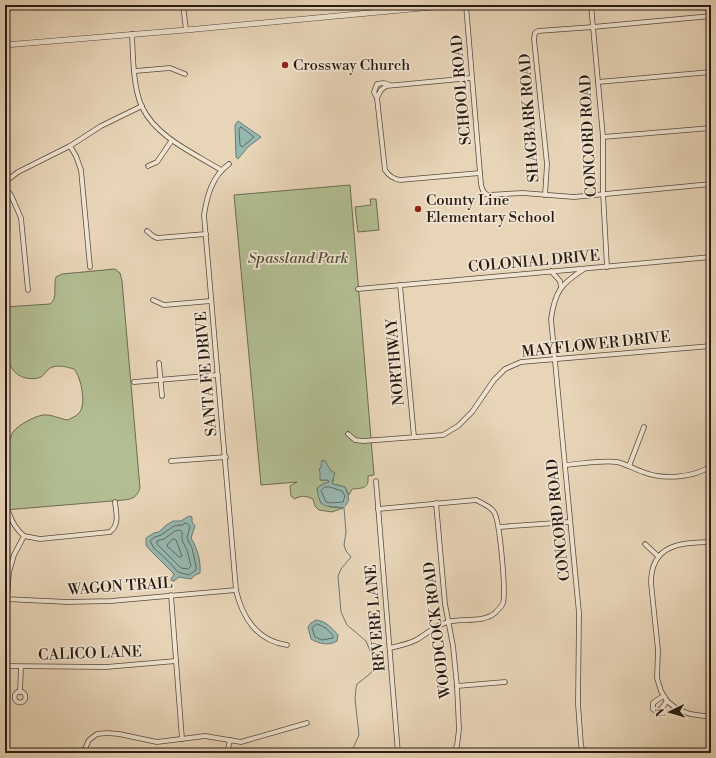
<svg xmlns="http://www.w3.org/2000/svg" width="716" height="758" font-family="'Libre Bodoni',serif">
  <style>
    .green { fill: #b2be92; stroke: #6c6c53 }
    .water { fill: #97b8b1; stroke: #6a7972 }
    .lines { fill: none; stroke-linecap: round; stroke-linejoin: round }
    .shore { stroke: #5f6a62; stroke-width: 1 }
    .stream { stroke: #6a7972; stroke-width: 1 }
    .minor-casing { stroke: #574a3d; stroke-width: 5.5 }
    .tertiary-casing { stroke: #574a3d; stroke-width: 6 }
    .minor { stroke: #f0e4d1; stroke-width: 4 }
    .tertiary { stroke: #f0e4d1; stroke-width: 5 }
    .poi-dot { fill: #8f2418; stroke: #f0e4d1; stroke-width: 1.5 }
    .labels { text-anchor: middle; stroke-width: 3.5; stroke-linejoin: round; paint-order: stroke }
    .poi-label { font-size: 15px; fill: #271b14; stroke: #f0e4d1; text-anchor: start }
    .street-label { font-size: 15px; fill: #271b14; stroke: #f0e4d1 }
    .park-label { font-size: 15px; font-style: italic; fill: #514c3a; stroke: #f0e4d1 }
  </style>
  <rect width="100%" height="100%" fill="#e8d5b8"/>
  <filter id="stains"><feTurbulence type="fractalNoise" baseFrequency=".005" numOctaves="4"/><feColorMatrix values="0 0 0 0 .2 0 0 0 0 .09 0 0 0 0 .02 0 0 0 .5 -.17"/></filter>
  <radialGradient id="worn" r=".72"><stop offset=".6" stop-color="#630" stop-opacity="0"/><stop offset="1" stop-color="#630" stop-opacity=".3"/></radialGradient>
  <g class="green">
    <path d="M 350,185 L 374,475 L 368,476 C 369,489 363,488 352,489 L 349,495 L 345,487 L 333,484 L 332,482 L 334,480 L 321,480 L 328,480 L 329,482 L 323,484 L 317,488 L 321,503 L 330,507 L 343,508 L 332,512 L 319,510 L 315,506 L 313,499 C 307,496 300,495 295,499 L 291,496 L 290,486 L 297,482 L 261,485 L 234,195 Z"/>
    <path d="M 370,199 L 376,199 L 379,230 L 358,232 L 355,207 L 371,205 Z"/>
    <path d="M 115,269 L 120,273 L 122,281 L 140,488 C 137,497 133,499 124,500 L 5,510 L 5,448 C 10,444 10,437 13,432 C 18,425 35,416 43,415 C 51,414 60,419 68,420 C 71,418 77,416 79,413 C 87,405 81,377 74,369 C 67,367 58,364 50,368 C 47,370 44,375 41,377 C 37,379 31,379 26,378 C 0,373 5,329 5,307 L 50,304 C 58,299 53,286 56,277 L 62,274 Z"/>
  </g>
  <g class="water">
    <path d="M 238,121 L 261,137 L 248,147 L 238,159 L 236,157 L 235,125 Z"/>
    <path d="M 322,460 L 325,461 L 331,471 L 335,473 L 332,482 L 333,484 L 345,487 C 348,496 352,500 343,508 C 326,504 320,512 317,488 L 323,484 L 329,482 L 328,480 L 320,480 L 320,472 L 319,469 L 321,468 Z"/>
    <path d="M 189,516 L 192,517 L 192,522 L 195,526 L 191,538 C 197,548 201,560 200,573 L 195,575 L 191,579 L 179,577 L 174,581 L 172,581 L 171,579 L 174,575 L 173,573 L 148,548 L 146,545 L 146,538 L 154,533 L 159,532 L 165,526 L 173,521 L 181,521 Z"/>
    <path d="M 316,620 C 326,621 332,628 338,635 L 337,641 C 329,646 319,644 311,639 L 308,627 L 311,623 Z"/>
  </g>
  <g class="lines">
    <g class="shore">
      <path d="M 241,127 L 254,137 L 242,147 L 240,145 L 239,130 Z"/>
      <path d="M 325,487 L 330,487 L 342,491 L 345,496 L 343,502 L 330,503 L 326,502 L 321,491 Z"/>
      <path d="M 186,523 L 190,526 L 187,538 L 192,548 L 196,566 L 196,570 L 189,575 L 178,572 L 168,561 L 154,548 L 150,541 L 155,537 L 161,535 L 174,526 L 182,525 Z"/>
      <path d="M 175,531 L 180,530 L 182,532 L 182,540 L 187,550 L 191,566 L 188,569 L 181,568 L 157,544 L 157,541 L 164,539 Z"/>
      <path d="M 173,539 L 176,540 L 182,556 L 181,557 L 179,557 L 167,546 L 168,544 Z"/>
      <path d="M 317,624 C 324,626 329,630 333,636 L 333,638 L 322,640 L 315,637 L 312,628 Z"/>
    </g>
    <path class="stream" d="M 344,508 L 346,532 L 344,545 L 346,551 L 351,557 L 341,569 L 338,576 L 341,612 L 347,625 L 366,641 L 375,663 L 371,673 L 357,684 L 356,688 L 355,699 L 359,735 L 351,753"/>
    <g class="minor-casing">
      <g id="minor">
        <path d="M 183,5 L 186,30"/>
        <path d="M 466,5 L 480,173 C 481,181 480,192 488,195 L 523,193 L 574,197 L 711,184"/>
        <path d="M 591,5 L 603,137 L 603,193 L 607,267"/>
        <path d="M 132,34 C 133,56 133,88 142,107 C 157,138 194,153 221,170"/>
        <path d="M 135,71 L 170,68 L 185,74"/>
        <path d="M 471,78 L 386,86 L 381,90 L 377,98 L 385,170 C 389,176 393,179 400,180 L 480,173"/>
        <path d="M 598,82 L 711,72"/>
        <path d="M 377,98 L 374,92 L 377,84 L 384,83 L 390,85"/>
        <path d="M 603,137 L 711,128"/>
        <path d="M 70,146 L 76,156 L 81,170 L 90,267"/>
        <path d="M 229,164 C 212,176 207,196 204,215 L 236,590 C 242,617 257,641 287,645"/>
        <path d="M 148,166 L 157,162 L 172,140"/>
        <path d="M 5,182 L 18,172 L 70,146 L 101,126 L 142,106"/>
        <path d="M 5,188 L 11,195 L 21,218 L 28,290"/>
        <path d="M 545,195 L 547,164 L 534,39 L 535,33 L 538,31 L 593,27 L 711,16"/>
        <path d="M 147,231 L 153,236 L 157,238 L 206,234"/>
        <path d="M 551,271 L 560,281 L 561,287"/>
        <path d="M 400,285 L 414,437"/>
        <path d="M 358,289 L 711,257"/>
        <path d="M 153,300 L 164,305 L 211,301"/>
        <path d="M 159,363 L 162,396"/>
        <path d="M 134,382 L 218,375"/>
        <path d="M 348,434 L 355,440 L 363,441 L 443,435 L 458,426 L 472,412 L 494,380 L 505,369 L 521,362 L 711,346"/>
        <path d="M 171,461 L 226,457"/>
        <path d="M 565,465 C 582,464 600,460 617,462 C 626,464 634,469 643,472 C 663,480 693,478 711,466"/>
        <path d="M 629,466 L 644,427"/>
        <path d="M 376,481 L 398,753"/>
        <path d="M 436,503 L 445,604 L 453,646 L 457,686 L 459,729 L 457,746 L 452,753"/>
        <path d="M 378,509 L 476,500 C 482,503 490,506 494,512 C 500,521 506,592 503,603 C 502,606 497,611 495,613 C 483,623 462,618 448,622 C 435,625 427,634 416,640 C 408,644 399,646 390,648"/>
        <path d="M 499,527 L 570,522"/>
        <path d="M 24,536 L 40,539 L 110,532 C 120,524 116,513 115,502"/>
        <path d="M 711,542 C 680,543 651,544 651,583 L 658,650 L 657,678 L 661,691 L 667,701 L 677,709 L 690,714 L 711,717"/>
        <path d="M 645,544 L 658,556"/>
        <path d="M 171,595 L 182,739"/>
        <path d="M 5,599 L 68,602 L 111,601 L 236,590"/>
        <path d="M 7,599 L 9,572 L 14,555 L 24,536 C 16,529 12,523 9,513"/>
        <path d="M 5,666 L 106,667 L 176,661"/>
        <path d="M 457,686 L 505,682"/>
        <circle cx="20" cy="697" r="5.5"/>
        <path d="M 20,692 L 21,667"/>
        <path d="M 663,696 L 653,703 L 653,709 L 656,711 L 661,709 L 667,701"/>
        <path d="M 83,753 L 89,740 L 97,734 L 107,733 L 119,734 L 157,742 L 205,736 L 241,742 L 307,723"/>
        <path d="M 227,753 L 230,740"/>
        <path d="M 583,753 L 581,745 L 578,704 L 579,613 L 551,319 C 555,291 561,284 584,269"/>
      </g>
    </g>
    <g class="tertiary-casing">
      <path id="tertiary" d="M 5,45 L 186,30 L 454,5"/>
    </g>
    <use href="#minor" class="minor"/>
    <use href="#tertiary" class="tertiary"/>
  </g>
  <g class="poi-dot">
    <circle cx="285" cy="65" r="4"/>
    <circle cx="418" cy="209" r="4"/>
  </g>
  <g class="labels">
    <g class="poi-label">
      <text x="293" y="70">Crossway Church</text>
      <text x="426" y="205">County Line<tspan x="426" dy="17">Elementary School</tspan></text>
    </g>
    <g class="street-label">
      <text transform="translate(461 90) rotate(-95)" y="5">SCHOOL ROAD</text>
      <text transform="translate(529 118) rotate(-94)" y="5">SHAGBARK ROAD</text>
      <text transform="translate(588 136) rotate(-93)" y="5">CONCORD ROAD</text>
      <text transform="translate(534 261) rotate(-5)" y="5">COLONIAL DRIVE</text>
      <text transform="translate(596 344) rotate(-6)" y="5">MAYFLOWER DRIVE</text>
      <text transform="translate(395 362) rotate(-95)" y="5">NORTHWAY</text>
      <text transform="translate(206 374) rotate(-95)" y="5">SANTA FE DRIVE</text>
      <text transform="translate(558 520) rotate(-96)" y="5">CONCORD ROAD</text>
      <text transform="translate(120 586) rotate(-4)" y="5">WAGON TRAIL</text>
      <text transform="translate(375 618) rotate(-95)" y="5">REVERE LANE</text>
      <text transform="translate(437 630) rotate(-97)" y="5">WOODCOCK ROAD</text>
      <text transform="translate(90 653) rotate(-2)" y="5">CALICO LANE</text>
    </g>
    <g class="park-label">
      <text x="298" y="263">Spassland Park</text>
    </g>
  </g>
  <rect width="716" height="758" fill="none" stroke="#e8d5b8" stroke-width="20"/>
  <rect x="6" y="6" width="704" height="746" fill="none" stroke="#271b14" stroke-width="2"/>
  <rect x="10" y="10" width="696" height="738" fill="none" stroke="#271b14"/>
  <g transform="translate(670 712) rotate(265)" stroke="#f0e4d1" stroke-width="3" paint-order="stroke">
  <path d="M0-3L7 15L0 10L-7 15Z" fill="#271b14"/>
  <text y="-6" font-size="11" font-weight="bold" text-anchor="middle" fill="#271b14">N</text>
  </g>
  <rect width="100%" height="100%" filter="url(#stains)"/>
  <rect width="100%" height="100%" fill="url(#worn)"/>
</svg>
